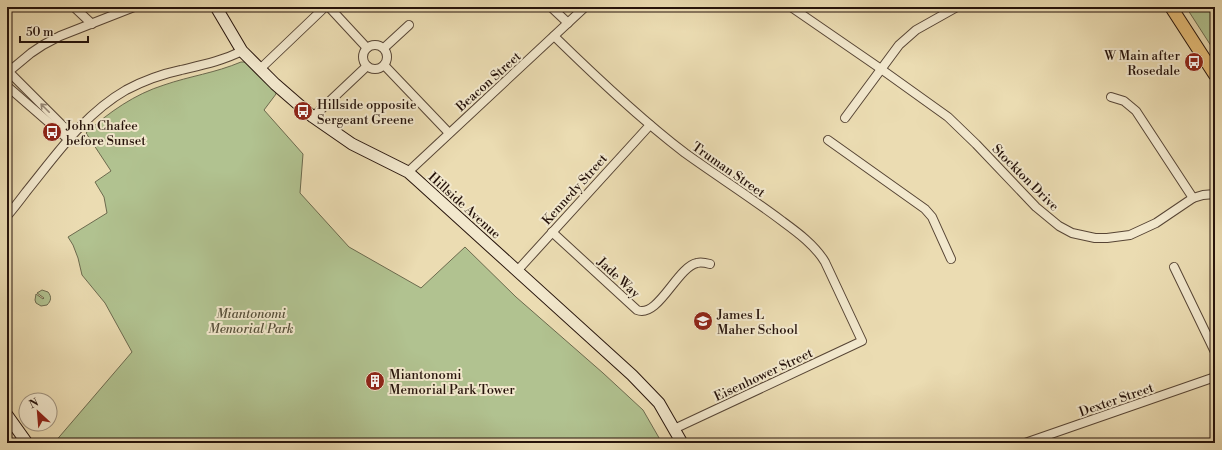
<svg xmlns="http://www.w3.org/2000/svg" width="1222" height="450" font-family="'Libre Bodoni',serif">
  <style>
    .green { fill: #b1c290; stroke: #6c6a4e }
    .lines { fill: none; stroke-linecap: round; stroke-linejoin: round }
    .street-casing { stroke: #574535; stroke-width: 10 }
    .secondary-casing { stroke: #26130b; stroke-width: 13 }
    .primary-casing { stroke: #26130b; stroke-width: 14 }
    .street { stroke: #f2e8cd; stroke-width: 8 }
    .secondary { stroke: #f2e8cd; stroke-width: 11 }
    .primary { stroke: #e6be79; stroke-width: 12 }
    .oneway { stroke: #968876 }
    .labels { text-anchor: middle; stroke-width: 4; stroke-linejoin: round; paint-order: stroke }
    .poi-label { font-size: 13px; fill: #26130b; stroke: #f2e8cd; text-anchor: start }
    .street-label { font-size: 13px; fill: #26130b; stroke: #f2e8cd }
    .park-label { font-size: 13px; font-style: italic; fill: #57503a; stroke: #f2e8cd }
  </style>
  <rect width="100%" height="100%" fill="#ebdcb2"/>
  <filter id="stains"><feTurbulence type="fractalNoise" baseFrequency=".005" numOctaves="4"/><feColorMatrix values="0 0 0 0 .2 0 0 0 0 .09 0 0 0 0 .02 0 0 0 .5 -.17"/></filter>
  <radialGradient id="worn" r=".72"><stop offset=".6" stop-color="#630" stop-opacity="0"/><stop offset="1" stop-color="#630" stop-opacity=".3"/></radialGradient>
  <g class="green">
    <path d="M 1186,7 L 1215,7 L 1215,52 Z"/>
    <path d="M 241,62 L 245,62 L 248,64 L 276,93 L 276,94 L 264,110 L 303,154 L 300,193 L 349,247 L 421,288 L 465,247 L 516,297 L 603,373 L 643,410 L 662,443 L 54,443 L 132,352 L 105,303 L 82,275 L 78,258 L 73,245 L 68,237 L 107,213 L 104,197 L 95,182 L 111,171 L 86,133 C 109,112 135,94 164,85 C 190,76 215,73 241,62 Z"/>
    <path d="M 42,290 L 48,292 C 52,297 51,301 47,305 L 41,306 L 36,303 L 35,300 L 36,294 L 43,299 L 44,298 L 37,293 Z"/>
  </g>
  <g class="lines">
    <g class="street-casing">
      <g id="street">
        <path d="M 74,7 L 92,24"/>
        <path d="M 329,7 L 367,48"/>
        <path d="M 551,7 L 568,23"/>
        <path d="M 791,7 L 881,69 L 948,117 L 976,144 L 1036,207 L 1059,226 L 1072,233 L 1095,238 L 1107,238 L 1130,235 L 1156,223 L 1193,198 L 1203,195 L 1215,194"/>
        <path d="M 554,36 C 595,76 639,118 685,153 C 717,176 750,197 782,221 C 797,232 815,245 825,262 L 862,341 L 674,429"/>
        <circle cx="375" cy="57" r="12"/>
        <path d="M 384,48 L 409,25"/>
        <path d="M 384,65 L 449,133"/>
        <path d="M 260,69 L 325,7"/>
        <path d="M 7,70 L 72,135"/>
        <path d="M 7,73 L 31,53 L 43,45 L 60,36 L 134,7"/>
        <path d="M 7,86 L 69,140"/>
        <path d="M 1111,97 L 1124,101 L 1136,111 L 1193,198"/>
        <path d="M 313,117 L 367,66"/>
        <path d="M 845,118 L 899,45 L 916,30 L 957,7"/>
        <path d="M 828,140 L 925,209 L 932,217 L 951,259"/>
        <path d="M 408,172 L 585,7"/>
        <path d="M 7,216 C 14,208 20,200 26,192 C 56,155 84,114 126,90 C 143,81 162,74 181,70 C 202,65 222,61 242,51"/>
        <path d="M 552,232 L 637,310 C 658,319 677,267 697,263 C 701,262 706,263 710,264"/>
        <path d="M 1174,267 L 1215,352"/>
        <path d="M 517,271 L 650,125"/>
        <path d="M 1025,443 L 1215,377"/>
      </g>
    </g>
    <g class="secondary-casing">
      <g id="secondary">
        <path d="M 216,7 L 242,51 L 275,84 L 313,117 L 352,144 L 408,172 L 417,180 L 632,375 L 659,403 L 682,443"/>
        <path d="M 7,415 L 27,443"/>
      </g>
    </g>
    <g class="primary-casing">
      <path id="primary" d="M 1171,7 L 1215,75"/>
    </g>
    <use href="#street" class="street"/>
    <use href="#secondary" class="secondary"/>
    <use href="#primary" class="primary"/>
  </g>
  <defs><path id="oneway-shaft" d="M-6 0H5M1.5-3L5.5 0L1.5 3" fill="none" stroke-width="1.6" stroke-linecap="round" stroke-linejoin="round"/></defs>
  <use class="oneway" href="#oneway-shaft" transform="translate(45 108) rotate(-135)"/>
  <defs>
    <g id="bus-disc" transform="scale(1)"><circle r="9.5" fill="#8f2418" stroke="#f2e8cd"/><path d="M-5-6H5V4H4V6H2V4H-2V6H-4V4H-5ZM-3.5-4V0h7V-4ZM-3.5 1.2v1.5H-2V1.2ZM2 1.2v1.5H3.5V1.2Z" fill="#fff"/></g>
    <g id="school-disc" transform="scale(1)"><circle r="9.5" fill="#8f2418" stroke="#f2e8cd"/><path d="M0-5L7-2L0 1L-7-2ZM-4 1L0 2.5L4 1V4Q0 6-4 4Z" fill="#fff"/></g>
    <g id="building-disc" transform="scale(1)"><circle r="9.5" fill="#8f2418" stroke="#f2e8cd"/><path d="M-4-6H4V6H1V3H-1V6H-4ZM-2.5-4.3h1.7v1.8h-1.7ZM.8-4.3h1.7v1.8H.8ZM-2.5-1h1.7V.8h-1.7ZM.8-1h1.7V.8H.8Z" fill="#fff"/></g>
  </defs>
  <g fill-rule="evenodd">
    <use href="#bus-disc" x="1194" y="62"/>
    <use href="#bus-disc" x="303" y="111"/>
    <use href="#bus-disc" x="52" y="132"/>
    <use href="#school-disc" x="703" y="321"/>
    <use href="#building-disc" x="375" y="381"/>
  </g>
  <g class="labels">
    <g class="poi-label">
      <text x="1180" y="60" text-anchor="end">W Main after<tspan x="1180" dy="15">Rosedale</tspan></text>
      <text x="317" y="109">Hillside opposite<tspan x="317" dy="15">Sergeant Greene</tspan></text>
      <text x="66" y="130">John Chafee<tspan x="66" dy="15">before Sunset</tspan></text>
      <text x="717" y="319">James L<tspan x="717" dy="15">Maher School</tspan></text>
      <text x="389" y="379">Miantonomi<tspan x="389" dy="15">Memorial Park Tower</tspan></text>
    </g>
    <g class="street-label">
      <text transform="translate(488 81) rotate(-42)" y="5">Beacon Street</text>
      <text transform="translate(729 169) rotate(35)" y="5">Truman Street</text>
      <text transform="translate(1026 177) rotate(45)" y="5">Stockton Drive</text>
      <text transform="translate(574 189) rotate(-48)" y="5">Kennedy Street</text>
      <text transform="translate(465 205) rotate(42)" y="5">Hillside Avenue</text>
      <text transform="translate(619 277) rotate(43)" y="5">Jade Way</text>
      <text transform="translate(763 374) rotate(-25)" y="5">Eisenhower Street</text>
      <text transform="translate(1116 399) rotate(-19)" y="5">Dexter Street</text>
    </g>
    <g class="park-label">
      <text x="251" y="318">Miantonomi<tspan x="251" dy="15">Memorial Park</tspan></text>
    </g>
  </g>
  <rect width="1222" height="450" fill="none" stroke="#ebdcb2" stroke-width="24"/>
  <rect x="8" y="8" width="1206" height="434" fill="none" stroke="#26130b" stroke-width="2"/>
  <rect x="12" y="12" width="1198" height="426" fill="none" stroke="#26130b"/>
  <g transform="translate(38 412) rotate(334)"><circle r="19" fill="#f2e8cd" stroke="#a0937f"/>
  <path d="M0-3L7 15L0 10L-7 15Z" fill="#8f2418"/>
  <text y="-6" font-size="11" font-weight="bold" text-anchor="middle" fill="#26130b">N</text>
  </g>
  <path d="M20 36v6h68v-6" fill="none" stroke="#26130b" stroke-width="2"/>
  <text x="26" y="36" font-size="12" fill="#26130b" stroke="#f2e8cd" stroke-width="3" paint-order="stroke">50 m</text>
  <rect width="100%" height="100%" filter="url(#stains)"/>
  <rect width="100%" height="100%" fill="url(#worn)"/>
</svg>
